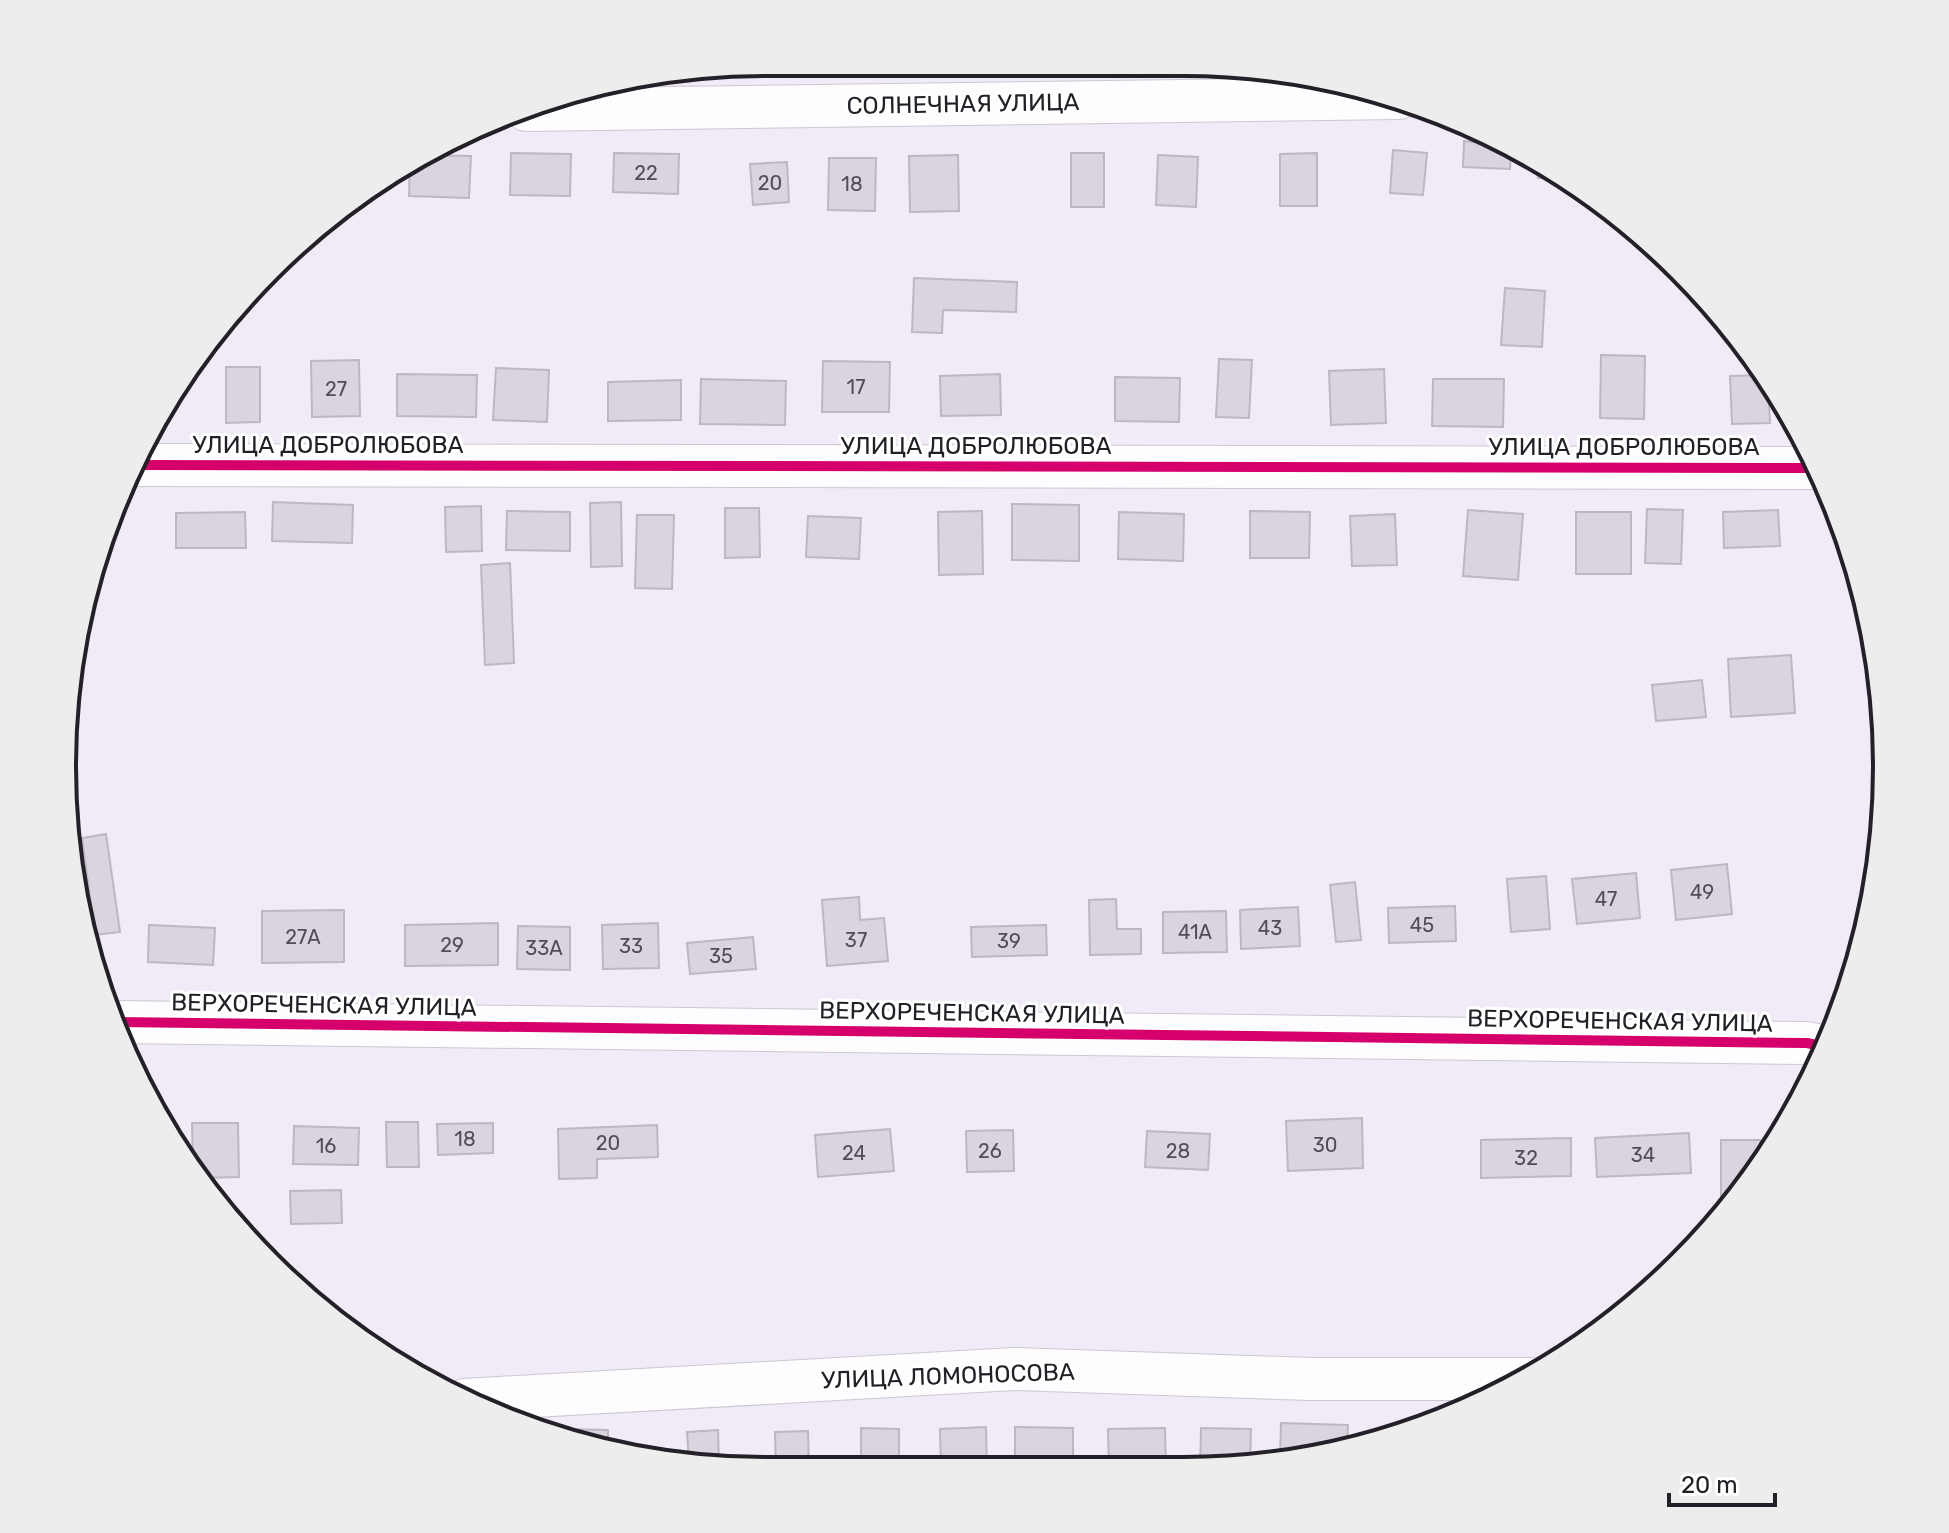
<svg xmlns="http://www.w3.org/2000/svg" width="1949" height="1533" font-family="Rubik,sans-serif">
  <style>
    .building { fill: #d9d4de; stroke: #bcb7c1; stroke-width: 2 }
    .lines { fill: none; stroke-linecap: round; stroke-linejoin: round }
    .street-casing { stroke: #cdc7d1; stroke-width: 44 }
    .street { stroke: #fdfcfe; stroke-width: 42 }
    .cycleway-casing { stroke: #fff; stroke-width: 15 }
    .cycleway { stroke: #d6006c; stroke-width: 10 }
    .labels { text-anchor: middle; stroke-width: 6; stroke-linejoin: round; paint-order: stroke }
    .number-label { font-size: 20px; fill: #514d56 }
    .street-label { font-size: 24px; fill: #242028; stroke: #fff }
    .rim { fill: none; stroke: #242028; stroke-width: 4 }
  </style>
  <rect width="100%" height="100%" fill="#f1ebf7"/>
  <g class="building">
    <path d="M 766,62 L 786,62 L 786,72 L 725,74 L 724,68 Z"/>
    <path d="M 854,62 L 891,62 L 891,73 L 854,72 Z"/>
    <path d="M 966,63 L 1001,63 L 1001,71 L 966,73 Z"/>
    <path d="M 1035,63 L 1102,63 L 1102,70 L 1036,71 Z"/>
    <path d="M 1464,141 L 1511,146 L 1510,169 L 1463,167 Z"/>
    <path d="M 1393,150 L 1427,153 L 1423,195 L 1390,193 Z"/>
    <path d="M 511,153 L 571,154 L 570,196 L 510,195 Z"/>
    <path d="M 614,153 L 679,154 L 678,194 L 613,192 Z"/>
    <rect x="1071" y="153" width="33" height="54"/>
    <path d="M 1317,153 L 1317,206 L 1280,206 L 1280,154 Z"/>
    <path d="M 419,155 L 471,156 L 469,198 L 409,196 L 410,160 Z"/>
    <path d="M 958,155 L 959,211 L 910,212 L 909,156 Z"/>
    <path d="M 1158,155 L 1198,157 L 1196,207 L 1156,205 Z"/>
    <path d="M 829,158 L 876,158 L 875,211 L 828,210 Z"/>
    <path d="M 1539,159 L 1566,179 L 1538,178 Z"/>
    <path d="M 787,162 L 789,202 L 753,205 L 750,164 Z"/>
    <path d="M 914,278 L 1017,282 L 1016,312 L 943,310 L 942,333 L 912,332 Z"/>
    <path d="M 1505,288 L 1545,291 L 1542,347 L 1501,345 Z"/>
    <path d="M 1601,355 L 1645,356 L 1644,419 L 1600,418 Z"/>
    <path d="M 1219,359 L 1252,360 L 1249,418 L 1216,417 Z"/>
    <path d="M 359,360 L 360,416 L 312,417 L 311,361 Z"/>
    <path d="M 823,361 L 890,362 L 889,412 L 822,412 Z"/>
    <path d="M 226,367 L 260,367 L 260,422 L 226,423 Z"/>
    <path d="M 496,368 L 549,370 L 547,422 L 493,420 Z"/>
    <path d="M 1384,369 L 1386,423 L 1331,425 L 1329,371 Z"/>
    <path d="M 397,374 L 477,375 L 476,417 L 397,416 Z"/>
    <path d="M 1000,374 L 1001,415 L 941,416 L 940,376 Z"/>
    <path d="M 1760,375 L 1768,384 L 1770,423 L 1732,424 L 1730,376 Z"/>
    <path d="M 1115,377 L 1180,378 L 1179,422 L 1115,421 Z"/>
    <path d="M 701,379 L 786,381 L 785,425 L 700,424 Z"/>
    <path d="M 1433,379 L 1504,379 L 1503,427 L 1432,426 Z"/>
    <path d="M 681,380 L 681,420 L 608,421 L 608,382 Z"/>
    <path d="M 273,502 L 353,505 L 352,543 L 272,541 Z"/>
    <path d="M 621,502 L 622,566 L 591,567 L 590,503 Z"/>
    <path d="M 1012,504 L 1079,505 L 1079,561 L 1012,560 Z"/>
    <path d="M 481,506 L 482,551 L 446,552 L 445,507 Z"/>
    <path d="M 725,508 L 759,508 L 760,557 L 725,558 Z"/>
    <path d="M 1647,509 L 1683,510 L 1681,564 L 1645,563 Z"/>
    <path d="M 1468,510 L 1523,514 L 1518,580 L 1463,576 Z"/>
    <path d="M 1778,510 L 1780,546 L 1724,548 L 1723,512 Z"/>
    <path d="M 507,511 L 570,512 L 570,551 L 506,550 Z"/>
    <path d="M 982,511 L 983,574 L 939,575 L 938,512 Z"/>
    <path d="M 1250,511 L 1310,512 L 1309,558 L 1250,558 Z"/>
    <path d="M 245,512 L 246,548 L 176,548 L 176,513 Z"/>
    <path d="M 1119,512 L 1184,514 L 1183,561 L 1118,559 Z"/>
    <rect x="1576" y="512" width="55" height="62"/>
    <path d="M 1395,514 L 1397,565 L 1352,566 L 1350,516 Z"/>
    <path d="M 637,515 L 674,515 L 672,589 L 635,588 Z"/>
    <path d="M 808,516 L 861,518 L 859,559 L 806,557 Z"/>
    <path d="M 510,563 L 514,663 L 485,665 L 481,565 Z"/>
    <path d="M 1791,655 L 1795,713 L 1731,717 L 1728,659 Z"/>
    <path d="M 1702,680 L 1706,717 L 1656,721 L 1652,685 Z"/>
    <path d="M 106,834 L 120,932 L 95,935 L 82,838 Z"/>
    <path d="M 1727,864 L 1732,914 L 1676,920 L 1671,870 Z"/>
    <path d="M 1636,873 L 1640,918 L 1577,924 L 1572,879 Z"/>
    <path d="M 1546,876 L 1550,929 L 1511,932 L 1507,879 Z"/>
    <path d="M 1355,882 L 1361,940 L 1336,942 L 1330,885 Z"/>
    <path d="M 859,897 L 860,920 L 884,918 L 888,961 L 827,966 L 822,900 Z"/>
    <path d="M 1116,899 L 1117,929 L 1141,929 L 1141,954 L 1090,955 L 1089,900 Z"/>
    <path d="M 1455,906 L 1456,941 L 1389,943 L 1388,908 Z"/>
    <path d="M 1298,907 L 1300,946 L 1241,949 L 1240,910 Z"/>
    <path d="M 344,910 L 344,962 L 262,963 L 262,911 Z"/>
    <path d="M 1226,911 L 1227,952 L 1163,953 L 1163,912 Z"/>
    <path d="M 498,923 L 498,965 L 405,966 L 405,925 Z"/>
    <path d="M 658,923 L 659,968 L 603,969 L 602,925 Z"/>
    <path d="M 149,925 L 215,928 L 213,965 L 148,962 Z"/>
    <path d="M 1046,925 L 1047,955 L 972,957 L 971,927 Z"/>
    <path d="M 518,926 L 570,927 L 570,970 L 517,969 Z"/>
    <path d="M 753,937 L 756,969 L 690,974 L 687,943 Z"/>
    <path d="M 1362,1118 L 1363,1168 L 1288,1171 L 1286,1121 Z"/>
    <path d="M 386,1122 L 418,1122 L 419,1167 L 387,1167 Z"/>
    <path d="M 192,1123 L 238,1123 L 239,1177 L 202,1178 L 193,1167 Z"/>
    <path d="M 493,1123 L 493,1153 L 438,1155 L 437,1124 Z"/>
    <path d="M 657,1125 L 658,1157 L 597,1159 L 597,1178 L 559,1179 L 558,1129 Z"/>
    <path d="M 294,1126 L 359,1128 L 358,1165 L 293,1164 Z"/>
    <path d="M 890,1129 L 894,1171 L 818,1177 L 815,1135 Z"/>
    <path d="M 1013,1130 L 1014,1171 L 967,1172 L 966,1131 Z"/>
    <path d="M 1147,1131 L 1210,1134 L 1208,1170 L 1145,1167 Z"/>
    <path d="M 1689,1133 L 1691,1173 L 1597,1177 L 1595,1138 Z"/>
    <path d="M 1571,1138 L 1571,1176 L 1481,1178 L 1481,1140 Z"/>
    <path d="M 1721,1140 L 1760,1140 L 1760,1165 L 1742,1195 L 1721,1217 Z"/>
    <path d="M 341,1190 L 342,1223 L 291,1224 L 290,1191 Z"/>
    <path d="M 1281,1423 L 1348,1425 L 1347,1446 L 1280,1459 Z"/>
    <path d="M 986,1427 L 987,1470 L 941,1470 L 940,1429 Z"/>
    <path d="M 1015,1427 L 1073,1428 L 1073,1465 L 1015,1464 Z"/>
    <path d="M 861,1428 L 899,1429 L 899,1469 L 861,1468 Z"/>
    <path d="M 1165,1428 L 1166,1470 L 1109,1470 L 1108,1429 Z"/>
    <path d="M 1201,1428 L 1251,1429 L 1250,1465 L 1229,1469 L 1200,1470 Z"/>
    <path d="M 562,1429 L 608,1430 L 608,1451 L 562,1437 Z"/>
    <path d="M 718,1430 L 719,1466 L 689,1463 L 687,1432 Z"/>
    <path d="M 808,1431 L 809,1471 L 776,1471 L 775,1432 Z"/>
  </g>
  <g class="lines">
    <g class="street-casing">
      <g id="street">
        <path d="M 526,110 L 1399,98"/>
        <path d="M 135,465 L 1817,468"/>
        <path d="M 116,1022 L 1807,1043 L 1826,1047"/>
        <path d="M 464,1400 L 1014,1369 L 1311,1379 L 1530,1379"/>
      </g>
    </g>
    <use href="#street" class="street"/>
    <g class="cycleway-casing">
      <g id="cycleway">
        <path d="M 135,465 L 1817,468"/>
        <path d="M 116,1022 L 1807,1043 L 1826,1047"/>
      </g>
    </g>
    <use href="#cycleway" class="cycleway"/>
  </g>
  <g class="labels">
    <g class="number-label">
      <text x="646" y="180">22</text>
      <text x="770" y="190">20</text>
      <text x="852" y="191">18</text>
      <text x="856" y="394">17</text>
      <text x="336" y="396">27</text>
      <text x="1702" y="899">49</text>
      <text x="1606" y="906">47</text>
      <text x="1422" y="932">45</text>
      <text x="1270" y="935">43</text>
      <text x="1195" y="939">41А</text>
      <text x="303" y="944">27А</text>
      <text x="856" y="947">37</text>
      <text x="1009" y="948">39</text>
      <text x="452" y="952">29</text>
      <text x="631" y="953">33</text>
      <text x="544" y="955">33А</text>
      <text x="721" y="963">35</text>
      <text x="465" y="1146">18</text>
      <text x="608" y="1150">20</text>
      <text x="1325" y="1152">30</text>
      <text x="326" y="1153">16</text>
      <text x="990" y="1158">26</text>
      <text x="1178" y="1158">28</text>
      <text x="854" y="1160">24</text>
      <text x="1643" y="1162">34</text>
      <text x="1526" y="1165">32</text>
    </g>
    <g class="street-label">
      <text transform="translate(963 104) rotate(-1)" y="8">СОЛНЕЧНАЯ УЛИЦА</text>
      <text x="328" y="453">УЛИЦА ДОБРОЛЮБОВА</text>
      <text x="976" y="454">УЛИЦА ДОБРОЛЮБОВА</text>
      <text x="1624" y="455">УЛИЦА ДОБРОЛЮБОВА</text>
      <text transform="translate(324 1005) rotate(1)" y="8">ВЕРХОРЕЧЕНСКАЯ УЛИЦА</text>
      <text transform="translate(972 1013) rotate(1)" y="8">ВЕРХОРЕЧЕНСКАЯ УЛИЦА</text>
      <text transform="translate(1620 1021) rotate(1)" y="8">ВЕРХОРЕЧЕНСКАЯ УЛИЦА</text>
      <text transform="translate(948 1376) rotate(-2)" y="8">УЛИЦА ЛОМОНОСОВА</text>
    </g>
  </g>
  <path d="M0 0H1949V1533H0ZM766 76H1183A690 690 0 0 1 1873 766V767A690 690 0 0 1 1183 1457H766A690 690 0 0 1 76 767V766A690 690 0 0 1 766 76Z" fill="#ededee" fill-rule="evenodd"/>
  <path class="rim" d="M766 76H1183A690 690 0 0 1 1873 766V767A690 690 0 0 1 1183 1457H766A690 690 0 0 1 76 767V766A690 690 0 0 1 766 76Z"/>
  <path d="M1669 1493v12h106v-12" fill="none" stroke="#242028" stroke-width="4"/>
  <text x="1681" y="1493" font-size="24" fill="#242028" stroke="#ffffff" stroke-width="6" paint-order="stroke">20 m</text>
</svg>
